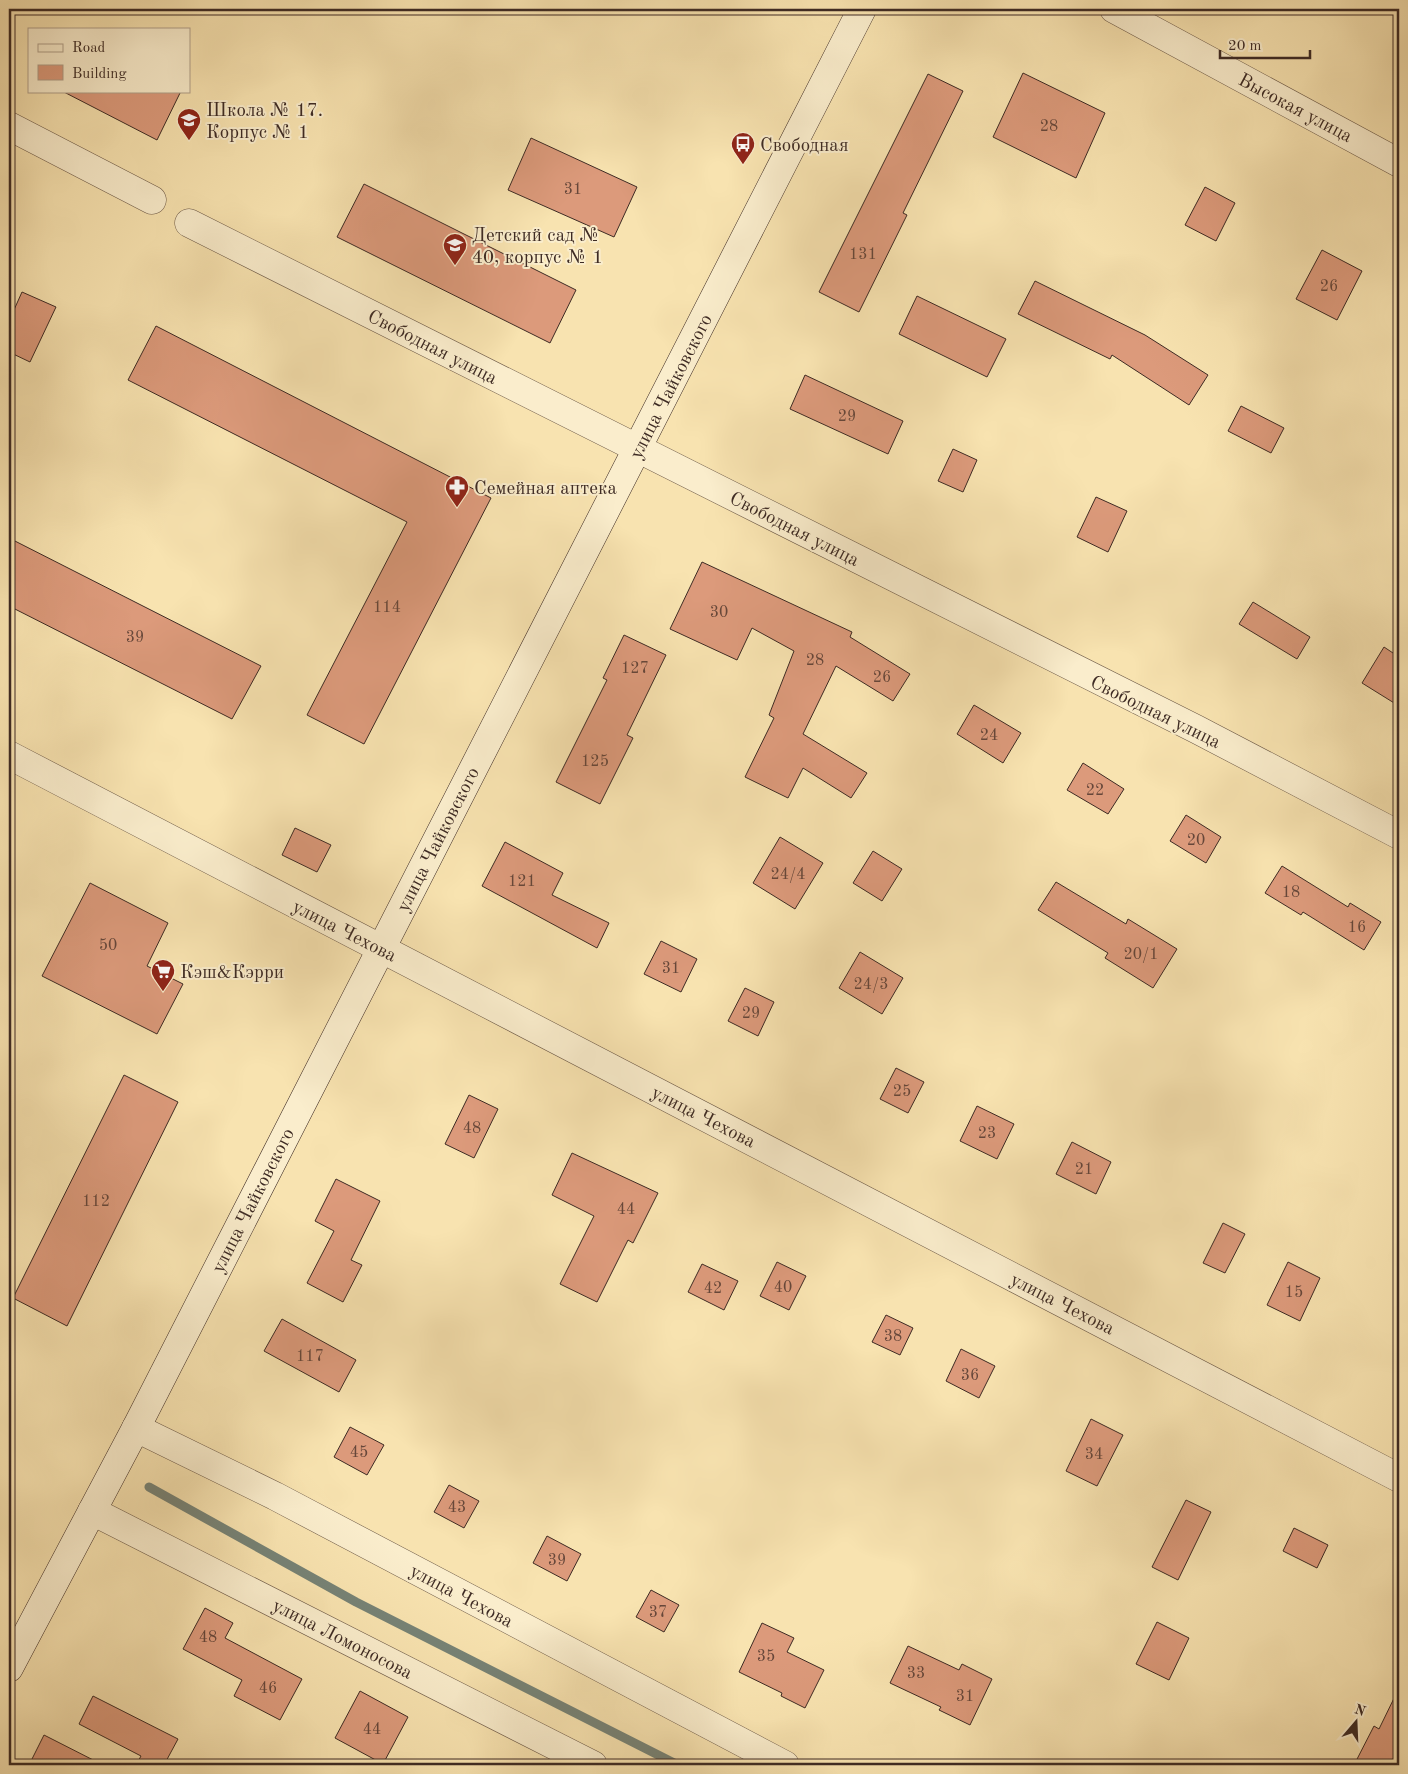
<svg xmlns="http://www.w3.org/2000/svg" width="1408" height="1774" font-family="'Old Standard TT',serif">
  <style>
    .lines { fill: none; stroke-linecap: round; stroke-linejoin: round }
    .stream { stroke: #778376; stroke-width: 9 }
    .building { fill: #dc9a7b; stroke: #3e2b24 }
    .minor-casing { stroke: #6c5947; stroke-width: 29 }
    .secondary-casing { stroke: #3e2b24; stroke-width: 29 }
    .minor { stroke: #faedcc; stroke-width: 28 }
    .secondary { stroke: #faedcc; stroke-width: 28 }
    .labels { text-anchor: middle; stroke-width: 4; stroke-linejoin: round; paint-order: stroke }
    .number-label { font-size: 16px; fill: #66473a }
    .street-label { font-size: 19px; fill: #3e2b24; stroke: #faedcc }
    .poi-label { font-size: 19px; fill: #3e2b24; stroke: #faedcc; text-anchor: start }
  </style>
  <rect width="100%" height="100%" fill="#f8e3b0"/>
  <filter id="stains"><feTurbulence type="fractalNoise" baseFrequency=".004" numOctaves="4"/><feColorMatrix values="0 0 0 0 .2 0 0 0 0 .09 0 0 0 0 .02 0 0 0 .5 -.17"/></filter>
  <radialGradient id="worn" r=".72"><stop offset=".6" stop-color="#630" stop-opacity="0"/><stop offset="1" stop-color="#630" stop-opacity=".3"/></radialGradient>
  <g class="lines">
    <path class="stream" d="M 149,1487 L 356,1602 L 678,1765"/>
  </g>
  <g class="building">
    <path d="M 1023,73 L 1105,113 L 1076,178 L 993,137 Z"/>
    <path d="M 928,74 L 963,91 L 903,213 L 907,215 L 859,312 L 819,292 Z"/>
    <path d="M 62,91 L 181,91 L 157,140 Z"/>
    <path d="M 531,138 L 637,187 L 614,237 L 508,190 Z"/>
    <path d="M 364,184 L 576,290 L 550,343 L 337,237 Z"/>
    <path d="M 1205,187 L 1235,203 L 1216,241 L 1185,225 Z"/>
    <path d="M 1322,250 L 1362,271 L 1337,320 L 1296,299 Z"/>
    <path d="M 1035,281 L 1145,335 L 1208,375 L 1189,405 L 1112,355 L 1110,359 L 1018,314 Z"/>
    <path d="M 22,292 L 56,307 L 30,362 L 9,352 L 9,321 Z"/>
    <path d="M 917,296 L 1006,339 L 987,377 L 899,334 Z"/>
    <path d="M 156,326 L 491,498 L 364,744 L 307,715 L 407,522 L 128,380 Z"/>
    <path d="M 805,375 L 903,421 L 888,454 L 790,409 Z"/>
    <path d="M 1241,406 L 1284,428 L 1271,453 L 1228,431 Z"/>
    <path d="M 953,449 L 977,460 L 963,492 L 938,481 Z"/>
    <path d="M 1096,497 L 1127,511 L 1108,552 L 1077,537 Z"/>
    <path d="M 9,538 L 261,666 L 232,719 L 9,606 Z"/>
    <path d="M 702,562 L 852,632 L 850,637 L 910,674 L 893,701 L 836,666 L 803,734 L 867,773 L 851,798 L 803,768 L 788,798 L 745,777 L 774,718 L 769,715 L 794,651 L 752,628 L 737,660 L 670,629 Z"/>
    <path d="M 1253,602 L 1310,637 L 1297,659 L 1239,624 Z"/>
    <path d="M 624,635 L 666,655 L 627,735 L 633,738 L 600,804 L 556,782 L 607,680 L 603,678 Z"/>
    <path d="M 1384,647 L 1399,657 L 1399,706 L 1362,683 Z"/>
    <path d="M 974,705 L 1021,733 L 1003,763 L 957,734 Z"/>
    <path d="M 1083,763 L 1124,789 L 1108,814 L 1067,790 Z"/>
    <path d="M 1186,815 L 1221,837 L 1206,863 L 1170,841 Z"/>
    <path d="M 295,828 L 331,845 L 317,872 L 282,855 Z"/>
    <path d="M 780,837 L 823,863 L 795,909 L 753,883 Z"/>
    <path d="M 505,842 L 563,873 L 552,895 L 609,923 L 597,948 L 482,886 Z"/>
    <path d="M 873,851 L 902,869 L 882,901 L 853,883 Z"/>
    <path d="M 1282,866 L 1348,907 L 1350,903 L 1381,922 L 1364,950 L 1303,912 L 1301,915 L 1265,893 Z"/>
    <path d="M 1056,882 L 1126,924 L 1128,919 L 1177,949 L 1153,988 L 1105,958 L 1108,953 L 1038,910 Z"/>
    <path d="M 90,883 L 168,923 L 147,966 L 183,984 L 157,1034 L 42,976 Z"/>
    <path d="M 661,941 L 697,959 L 681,992 L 644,974 Z"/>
    <path d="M 860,952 L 903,978 L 882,1014 L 839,988 Z"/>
    <path d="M 745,988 L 774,1002 L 758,1036 L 728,1021 Z"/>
    <path d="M 896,1068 L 924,1082 L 908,1113 L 880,1099 Z"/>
    <path d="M 124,1075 L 178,1102 L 67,1326 L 13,1298 Z"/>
    <path d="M 469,1095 L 498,1109 L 474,1158 L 445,1144 Z"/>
    <path d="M 977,1106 L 1014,1124 L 997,1159 L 960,1141 Z"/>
    <path d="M 1072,1142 L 1111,1162 L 1096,1194 L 1056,1174 Z"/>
    <path d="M 572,1153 L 658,1193 L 633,1243 L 628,1240 L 597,1302 L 560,1284 L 594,1216 L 552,1195 Z"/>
    <path d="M 336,1179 L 380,1201 L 351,1260 L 362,1265 L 343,1302 L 307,1283 L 334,1231 L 315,1221 Z"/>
    <path d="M 1223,1223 L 1245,1234 L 1225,1273 L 1203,1263 Z"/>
    <path d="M 777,1262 L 806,1276 L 789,1310 L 760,1296 Z"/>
    <path d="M 1288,1262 L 1320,1278 L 1300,1321 L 1267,1305 Z"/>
    <path d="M 702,1264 L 738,1281 L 724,1310 L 688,1292 Z"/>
    <path d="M 886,1315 L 913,1328 L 900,1355 L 872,1342 Z"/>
    <path d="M 282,1319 L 356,1360 L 339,1392 L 264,1351 Z"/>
    <path d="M 961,1349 L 995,1366 L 979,1398 L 946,1381 Z"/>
    <path d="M 1091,1419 L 1123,1435 L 1097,1486 L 1066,1471 Z"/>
    <path d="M 350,1427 L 384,1445 L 367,1475 L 334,1457 Z"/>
    <path d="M 449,1485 L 479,1501 L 464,1528 L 434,1512 Z"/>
    <path d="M 1186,1500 L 1211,1512 L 1178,1580 L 1152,1567 Z"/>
    <path d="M 1294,1528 L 1328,1545 L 1317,1568 L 1283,1551 Z"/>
    <path d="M 547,1536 L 581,1554 L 567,1581 L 533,1563 Z"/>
    <path d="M 651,1590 L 679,1605 L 664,1632 L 636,1617 Z"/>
    <path d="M 205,1608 L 233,1623 L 225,1638 L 302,1679 L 280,1720 L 234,1696 L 242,1680 L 183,1649 Z"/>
    <path d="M 1157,1622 L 1189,1638 L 1169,1680 L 1136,1664 Z"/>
    <path d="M 762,1623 L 794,1638 L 787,1652 L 824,1670 L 805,1708 L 781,1696 L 782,1693 L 739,1672 Z"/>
    <path d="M 908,1646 L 959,1670 L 962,1664 L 992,1679 L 970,1725 L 939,1710 L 941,1707 L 890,1683 Z"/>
    <path d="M 1399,1688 L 1399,1747 L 1390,1765 L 1354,1765 L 1374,1726 L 1379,1729 Z"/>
    <path d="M 360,1691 L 408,1717 L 383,1764 L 335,1738 Z"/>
    <path d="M 93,1696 L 178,1739 L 164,1765 L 136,1765 L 141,1756 L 79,1724 Z"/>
    <path d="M 44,1735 L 103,1765 L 29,1765 Z"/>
  </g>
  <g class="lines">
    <g class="minor-casing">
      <g id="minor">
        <path d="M 1114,9 L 1399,163"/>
        <path d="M 9,126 L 152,200"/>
        <path d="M 189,223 L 1196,729 L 1399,835"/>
        <path d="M 9,755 L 1399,1478"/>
        <path d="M 136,1428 L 275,1496 L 785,1765"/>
        <path d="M 92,1511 L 593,1765"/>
      </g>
    </g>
    <g class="secondary-casing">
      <path id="secondary" d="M 9,1668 L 136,1428 L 862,9"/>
    </g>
    <use href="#minor" class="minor"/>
    <use href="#secondary" class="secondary"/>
  </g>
  <defs>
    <g id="school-pin" transform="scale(1.25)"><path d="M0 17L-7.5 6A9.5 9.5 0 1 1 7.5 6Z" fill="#8f2418" stroke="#faedcc"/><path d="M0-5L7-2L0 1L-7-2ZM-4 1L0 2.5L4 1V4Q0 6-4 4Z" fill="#fff"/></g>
    <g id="bus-pin" transform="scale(1.25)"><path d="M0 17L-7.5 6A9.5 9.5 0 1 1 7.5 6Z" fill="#8f2418" stroke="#faedcc"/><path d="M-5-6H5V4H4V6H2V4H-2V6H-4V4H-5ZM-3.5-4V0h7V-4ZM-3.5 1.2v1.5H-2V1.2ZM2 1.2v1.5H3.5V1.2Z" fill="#fff"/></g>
    <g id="pharmacy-pin" transform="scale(1.25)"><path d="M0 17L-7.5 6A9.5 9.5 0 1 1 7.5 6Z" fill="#8f2418" stroke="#faedcc"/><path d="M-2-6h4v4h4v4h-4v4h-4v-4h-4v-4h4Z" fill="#fff"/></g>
    <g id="supermarket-pin" transform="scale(1.25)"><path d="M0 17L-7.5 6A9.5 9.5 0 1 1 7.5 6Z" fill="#8f2418" stroke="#faedcc"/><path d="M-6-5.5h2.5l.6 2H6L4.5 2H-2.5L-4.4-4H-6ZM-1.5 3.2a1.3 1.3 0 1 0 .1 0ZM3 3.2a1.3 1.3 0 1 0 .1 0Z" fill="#fff"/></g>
  </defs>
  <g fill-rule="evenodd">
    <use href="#school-pin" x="189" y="120"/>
    <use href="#bus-pin" x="743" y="144"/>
    <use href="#school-pin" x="455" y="245"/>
    <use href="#pharmacy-pin" x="457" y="487"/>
    <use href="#supermarket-pin" x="163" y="971"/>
  </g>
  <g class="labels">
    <g class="number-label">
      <text x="1049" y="131">28</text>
      <text x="573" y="194">31</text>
      <text x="863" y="259">131</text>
      <text x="1329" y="291">26</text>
      <text x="847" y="421">29</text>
      <text x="387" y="612">114</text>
      <text x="719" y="617">30</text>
      <text x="135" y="642">39</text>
      <text x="815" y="665">28</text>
      <text x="635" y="673">127</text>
      <text x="882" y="682">26</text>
      <text x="989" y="740">24</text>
      <text x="595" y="766">125</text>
      <text x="1095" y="795">22</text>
      <text x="1196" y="845">20</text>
      <text x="788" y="879">24/4</text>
      <text x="522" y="886">121</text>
      <text x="1291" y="897">18</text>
      <text x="1357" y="932">16</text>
      <text x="108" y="950">50</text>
      <text x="1141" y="959">20/1</text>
      <text x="671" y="973">31</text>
      <text x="871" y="989">24/3</text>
      <text x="751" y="1018">29</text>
      <text x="902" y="1096">25</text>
      <text x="472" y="1133">48</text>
      <text x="987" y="1138">23</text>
      <text x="1084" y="1174">21</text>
      <text x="96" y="1206">112</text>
      <text x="626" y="1214">44</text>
      <text x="783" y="1292">40</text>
      <text x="713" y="1293">42</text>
      <text x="1294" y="1297">15</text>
      <text x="893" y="1341">38</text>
      <text x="310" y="1361">117</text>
      <text x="970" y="1380">36</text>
      <text x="359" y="1457">45</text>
      <text x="1094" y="1459">34</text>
      <text x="457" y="1512">43</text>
      <text x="557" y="1565">39</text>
      <text x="658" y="1617">37</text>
      <text x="208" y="1642">48</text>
      <text x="766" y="1661">35</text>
      <text x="916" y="1678">33</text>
      <text x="268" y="1693">46</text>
      <text x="965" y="1701">31</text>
      <text x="372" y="1734">44</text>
    </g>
    <g class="street-label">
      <text transform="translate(1296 107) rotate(28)" y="7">Высокая улица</text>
      <text transform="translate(433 346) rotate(27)" y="7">Свободная улица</text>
      <text transform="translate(670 386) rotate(-63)" y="7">улица Чайковского</text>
      <text transform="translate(795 528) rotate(27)" y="7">Свободная улица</text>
      <text transform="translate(1156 711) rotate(26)" y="7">Свободная улица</text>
      <text transform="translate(437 839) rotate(-63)" y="7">улица Чайковского</text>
      <text transform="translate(345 930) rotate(27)" y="7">улица Чехова</text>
      <text transform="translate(704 1116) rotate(27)" y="7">улица Чехова</text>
      <text transform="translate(252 1200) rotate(-63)" y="7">улица Чайковского</text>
      <text transform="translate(1063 1303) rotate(27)" y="7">улица Чехова</text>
      <text transform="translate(462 1595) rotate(28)" y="7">улица Чехова</text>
      <text transform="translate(343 1638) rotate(27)" y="7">улица Ломоносова</text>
    </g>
    <g class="poi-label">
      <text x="206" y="116">Школа № 17.<tspan x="206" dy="22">Корпус № 1</tspan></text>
      <text x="760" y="151">Свободная</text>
      <text x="472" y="241">Детский сад №<tspan x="472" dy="22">40, корпус № 1</tspan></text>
      <text x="474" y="494">Семейная аптека</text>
      <text x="180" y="978">Кэш&amp;Кэрри</text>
    </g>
  </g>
  <rect width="1408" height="1774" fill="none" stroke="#f8e3b0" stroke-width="30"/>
  <rect x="10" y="10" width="1388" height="1754" fill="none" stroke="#3e2b24" stroke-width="2.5"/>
  <rect x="15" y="15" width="1378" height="1744" fill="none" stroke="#3e2b24"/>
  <rect x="28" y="28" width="162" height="65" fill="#faedcc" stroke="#af9f89"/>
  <rect x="38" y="44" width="25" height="8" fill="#faedcc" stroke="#af9f89"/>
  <text x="72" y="52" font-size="15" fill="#3e2b24">Road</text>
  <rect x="38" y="65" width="25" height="15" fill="#dc9a7b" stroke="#af9f89"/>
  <text x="72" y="78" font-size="15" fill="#3e2b24">Building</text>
  <g transform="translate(1356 1722) rotate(19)" stroke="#faedcc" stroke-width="4" paint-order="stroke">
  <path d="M0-4L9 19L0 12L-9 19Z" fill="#3e2b24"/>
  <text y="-8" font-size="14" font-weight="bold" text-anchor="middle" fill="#3e2b24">N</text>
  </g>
  <path d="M1220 50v8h90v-8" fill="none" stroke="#3e2b24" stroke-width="2.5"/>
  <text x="1228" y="50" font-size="15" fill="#3e2b24" stroke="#faedcc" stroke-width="4" paint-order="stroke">20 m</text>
  <rect width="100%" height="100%" filter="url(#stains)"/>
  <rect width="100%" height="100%" fill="url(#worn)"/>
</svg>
